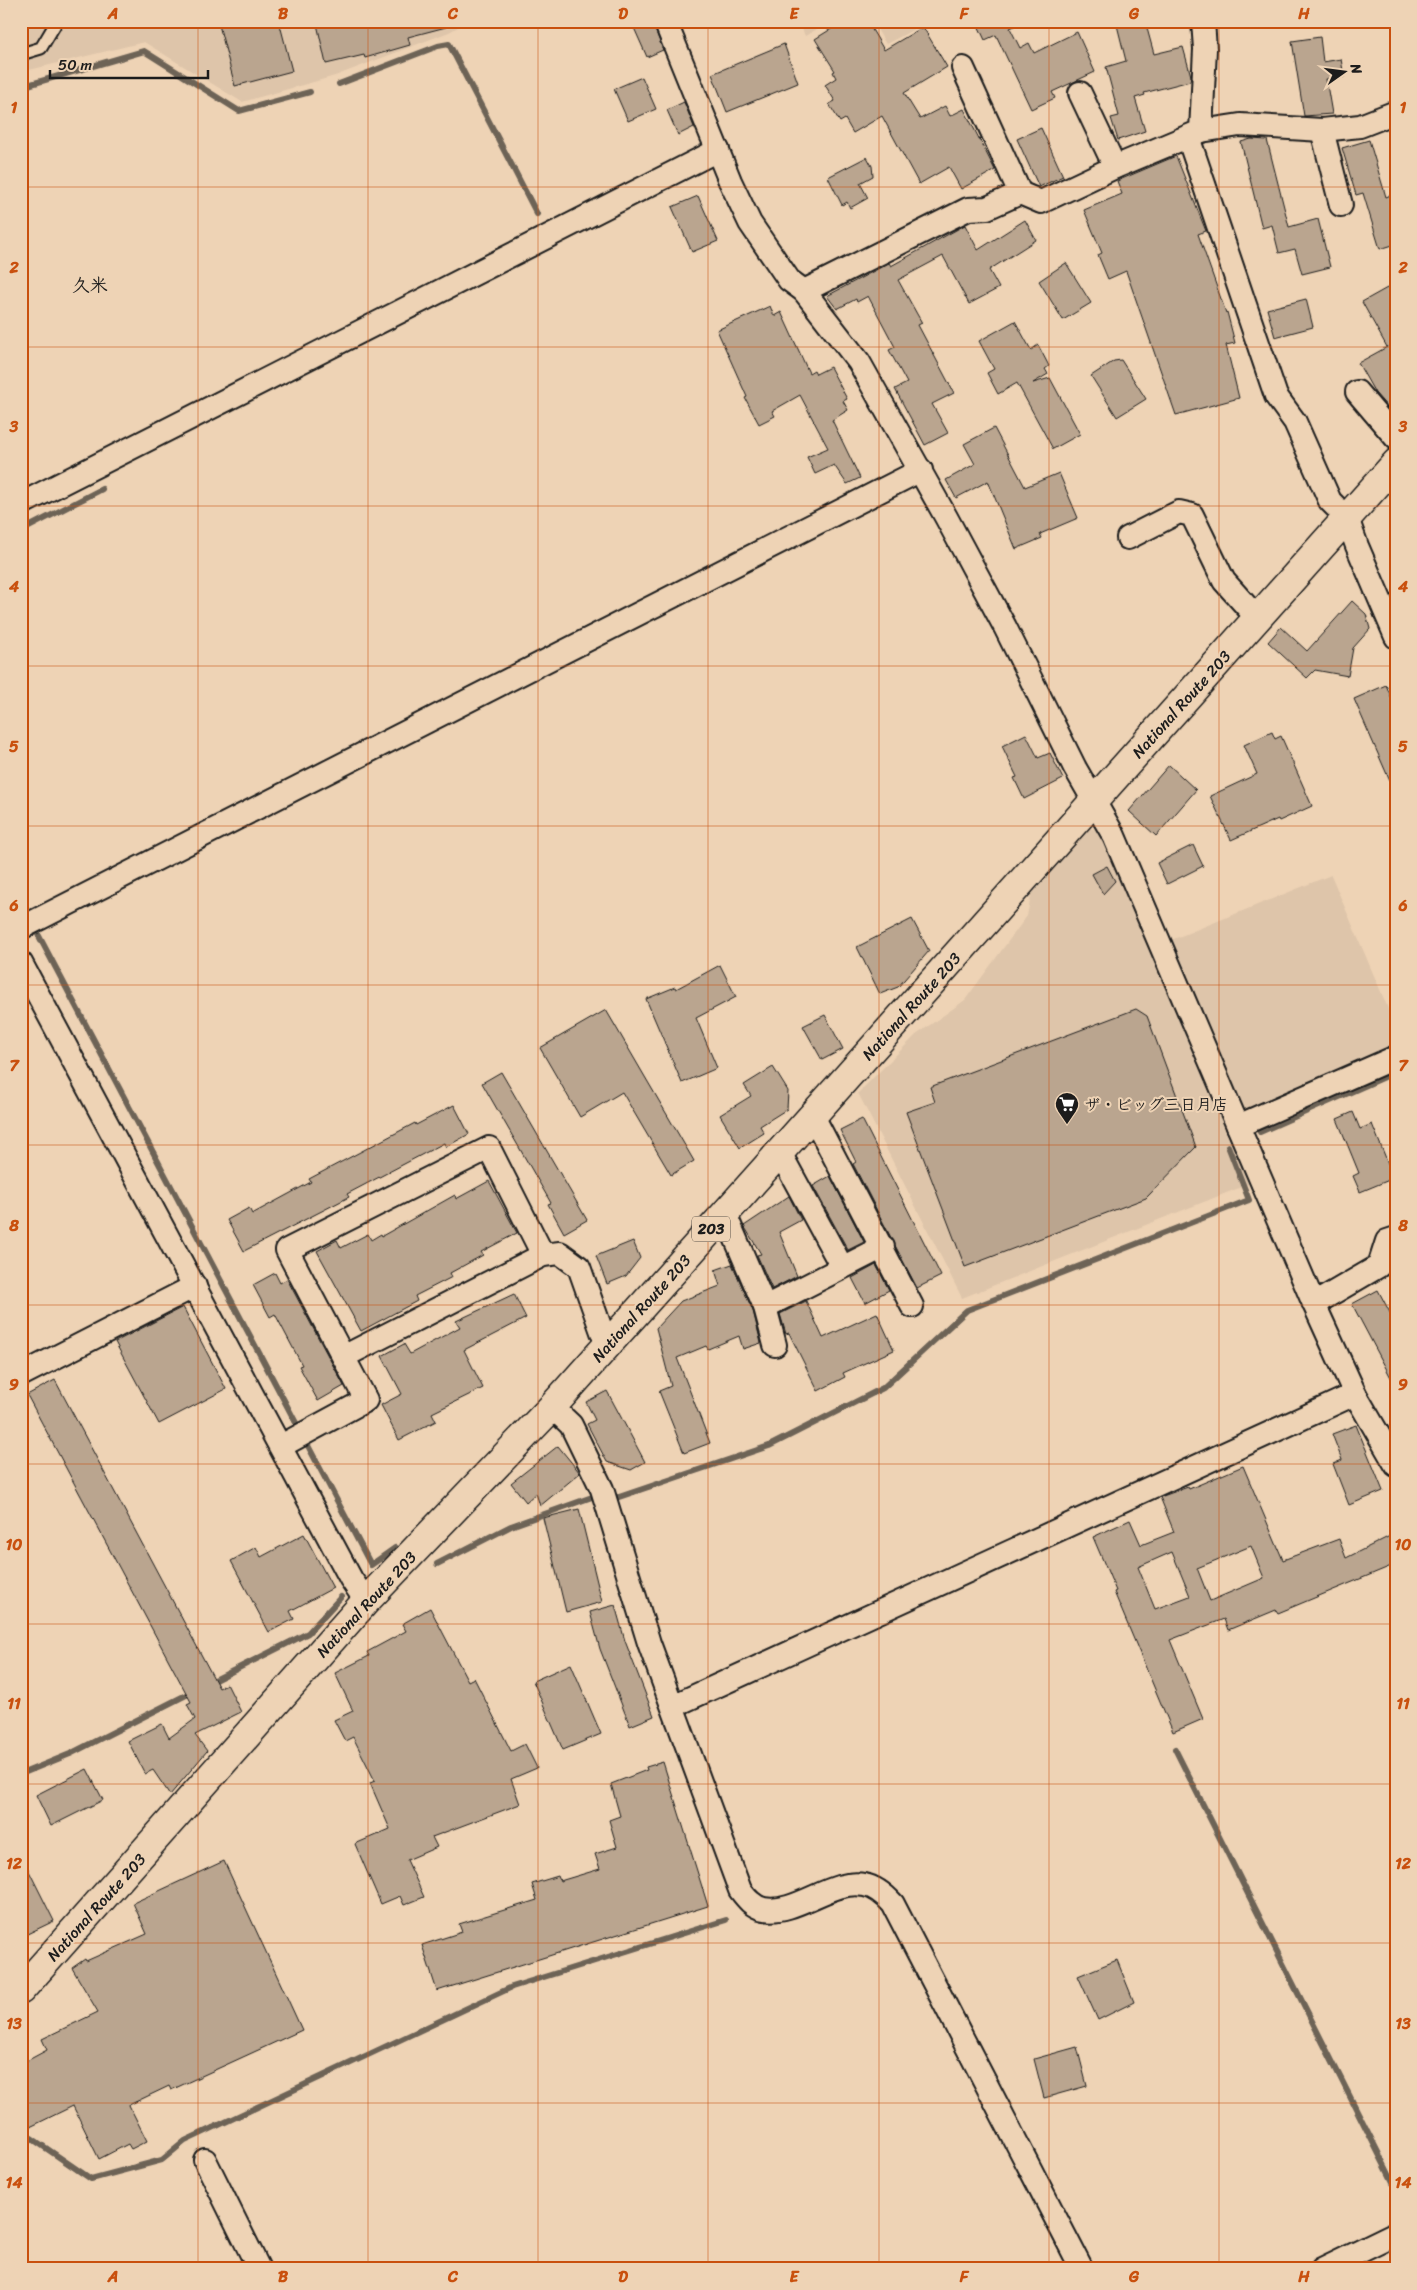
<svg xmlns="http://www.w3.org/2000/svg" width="1417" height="2290" font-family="Sriracha,'Klee One',sans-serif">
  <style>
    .built { fill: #dec5aa }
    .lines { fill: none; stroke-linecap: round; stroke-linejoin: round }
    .stream { stroke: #6d6357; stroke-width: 6 }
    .building { fill: #baa58f; stroke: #1c1c1c; fill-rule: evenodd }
    .lane-casing { stroke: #1c1c1c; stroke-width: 15 }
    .street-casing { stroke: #1c1c1c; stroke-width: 26 }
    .highway-casing { stroke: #1c1c1c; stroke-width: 31 }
    .lane { stroke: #eed3b5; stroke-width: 11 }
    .street { stroke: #eed3b5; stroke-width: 22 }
    .highway { stroke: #eed3b5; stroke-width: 28 }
    .grid { fill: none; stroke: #c9500e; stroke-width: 1; stroke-opacity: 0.55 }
    .labels { text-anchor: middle; stroke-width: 4; stroke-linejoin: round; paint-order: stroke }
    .shield { fill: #eed3b5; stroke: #5b534a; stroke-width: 1 }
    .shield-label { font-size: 15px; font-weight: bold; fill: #1c1c1c }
    .street-label { font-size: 16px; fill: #1c1c1c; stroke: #eed3b5 }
    .poi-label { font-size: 16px; font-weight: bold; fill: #1c1c1c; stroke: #eed3b5; text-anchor: start }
    .neighbourhood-label { font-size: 18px; font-weight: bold; fill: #1c1c1c; stroke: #eed3b5 }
    .neatline { fill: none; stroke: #c9500e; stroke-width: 2 }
    .grid-label { font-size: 16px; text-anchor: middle; font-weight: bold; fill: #c9500e }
  </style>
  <rect width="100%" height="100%" fill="#eed3b5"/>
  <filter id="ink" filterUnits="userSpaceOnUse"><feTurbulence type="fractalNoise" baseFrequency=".02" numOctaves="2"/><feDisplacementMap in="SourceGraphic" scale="10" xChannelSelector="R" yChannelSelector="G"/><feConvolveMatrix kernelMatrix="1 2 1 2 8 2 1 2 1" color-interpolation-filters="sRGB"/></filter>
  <g filter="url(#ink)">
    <g class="built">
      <path d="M 21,21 L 469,21 L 449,32 L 335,76 L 242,102 L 144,42 L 21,72 Z"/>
      <path d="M 799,21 L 831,21 L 805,36 Z"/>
      <path d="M 872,21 L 930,21 L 886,44 Z"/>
      <path d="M 1089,828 L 1100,830 L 1154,947 L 1331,875 L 1396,1027 L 1396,1047 L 1224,1122 L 1249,1184 L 962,1298 L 858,1093 L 916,1035 L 965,1000 L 1027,916 L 1031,895 Z"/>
    </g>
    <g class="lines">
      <g class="stream">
        <path d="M 339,84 L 438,46 L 449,44 L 537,214"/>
        <path d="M 21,87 L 144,51 L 239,111 L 310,92"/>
        <path d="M 21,531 L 102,489"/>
        <path d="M 21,902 L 371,1565 L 395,1548"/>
        <path d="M 1260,1132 L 1396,1072"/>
        <path d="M 609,1497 L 619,1497 L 769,1446 L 883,1388 L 967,1310 L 1249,1200 L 1228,1146"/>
        <path d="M 437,1564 L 511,1526 L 592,1497 L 599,1497"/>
        <path d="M 207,1684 L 308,1633 L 341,1597"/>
        <path d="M 1175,1749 L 1396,2188"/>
        <path d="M 21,1774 L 70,1754 L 194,1691"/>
        <path d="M 21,2134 L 24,2133 L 91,2179 L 162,2160 L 185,2141 L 512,1987 L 726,1920"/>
      </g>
    </g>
    <g class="building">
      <path d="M 218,21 L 279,21 L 292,71 L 235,86 Z"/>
      <path d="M 328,21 L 445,21 L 446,27 L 408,37 L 410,45 L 365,58 L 364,55 L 326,64 L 317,24 Z"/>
      <path d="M 631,21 L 652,21 L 663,50 L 647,57 Z"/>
      <path d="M 844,21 L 867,21 L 884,50 L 923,27 L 947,67 L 904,93 L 920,119 L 945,106 L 950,116 L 964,109 L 995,170 L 961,189 L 949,167 L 919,184 L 882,116 L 853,133 L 845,119 L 840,122 L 829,104 L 835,101 L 825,85 L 836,78 L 833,72 L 835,71 L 815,39 Z"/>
      <path d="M 976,21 L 1026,21 L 1010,28 L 1020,48 L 1029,43 L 1034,53 L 1077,32 L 1095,72 L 1052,92 L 1055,98 L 1031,109 L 996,35 L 985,40 Z"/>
      <path d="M 1116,21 L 1145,21 L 1154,54 L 1183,47 L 1191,76 L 1190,81 L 1144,93 L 1145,95 L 1135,98 L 1145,131 L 1118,140 L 1111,118 L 1119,116 L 1106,67 L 1126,61 Z"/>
      <path d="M 1320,37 L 1323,62 L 1341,59 L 1344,77 L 1326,79 L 1332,114 L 1304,116 L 1292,41 Z"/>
      <path d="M 784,44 L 798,83 L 727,112 L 712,74 Z"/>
      <path d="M 642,77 L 656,109 L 628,121 L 614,89 Z"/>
      <path d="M 684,102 L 694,127 L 678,135 L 667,110 Z"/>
      <path d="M 1041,128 L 1063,176 L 1039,187 L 1017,139 Z"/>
      <path d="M 1251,139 L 1267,140 L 1289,227 L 1318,219 L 1330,267 L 1302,274 L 1295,249 L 1279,253 L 1272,225 L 1262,228 L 1241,142 Z"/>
      <path d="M 1369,140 L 1386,197 L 1396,193 L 1396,244 L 1380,249 L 1363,193 L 1356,195 L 1342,148 Z"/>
      <path d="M 1176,156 L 1206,231 L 1198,234 L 1226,313 L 1227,312 L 1235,343 L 1226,345 L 1239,398 L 1176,415 L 1126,271 L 1108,279 L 1098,255 L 1102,253 L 1084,210 L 1122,194 L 1117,181 Z"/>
      <path d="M 867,157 L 872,166 L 873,176 L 860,183 L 868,198 L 850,208 L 847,202 L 842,205 L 828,177 Z"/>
      <path d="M 698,196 L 718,241 L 692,252 L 672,207 Z"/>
      <path d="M 1025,220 L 1036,240 L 989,270 L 999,288 L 969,304 L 943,256 L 898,280 L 922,323 L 918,325 L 954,393 L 932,404 L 948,433 L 925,445 L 895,389 L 907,383 L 889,350 L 895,347 L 868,296 L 857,302 L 856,299 L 837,309 L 827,296 L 889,263 L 891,266 L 965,225 L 978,250 Z"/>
      <path d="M 1066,263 L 1091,303 L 1063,320 L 1039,281 Z"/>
      <path d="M 1396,283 L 1396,417 L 1375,393 L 1358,363 L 1387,347 L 1362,302 Z"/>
      <path d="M 1306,299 L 1313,327 L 1275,337 L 1267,309 Z"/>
      <path d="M 770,306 L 774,316 L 781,312 L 809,373 L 814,370 L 816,374 L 830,367 L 847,399 L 843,401 L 848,410 L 832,420 L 860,478 L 847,484 L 834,465 L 815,474 L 807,457 L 828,448 L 800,395 L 772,411 L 775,416 L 759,424 L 745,398 L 747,397 L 717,330 Z"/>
      <path d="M 1015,321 L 1031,350 L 1038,345 L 1049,366 L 1045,369 L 1048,374 L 1033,383 L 1050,378 L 1080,434 L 1053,449 L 1017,383 L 998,394 L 987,373 L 994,369 L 979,341 Z"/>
      <path d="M 1121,360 L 1146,399 L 1117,417 L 1091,376 L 1114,361 Z"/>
      <path d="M 994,428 L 1025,487 L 1059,473 L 1078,518 L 1040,534 L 1042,538 L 1016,549 L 988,481 L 956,498 L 946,480 L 975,464 L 964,444 Z"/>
      <path d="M 1352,601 L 1366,614 L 1370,629 L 1353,648 L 1348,676 L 1315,670 L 1307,678 L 1268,642 L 1281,627 L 1307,651 Z"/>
      <path d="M 1386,685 L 1396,708 L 1396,795 L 1354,699 Z"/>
      <path d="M 1272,732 L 1275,739 L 1281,736 L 1312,806 L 1279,821 L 1278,819 L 1231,840 L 1210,796 L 1257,774 L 1244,745 Z"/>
      <path d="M 1026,734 L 1038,758 L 1050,753 L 1063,779 L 1024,799 L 1014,778 L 1017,777 L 1002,746 Z"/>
      <path d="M 1169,765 L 1196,790 L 1156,836 L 1129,811 Z"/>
      <path d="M 1193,845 L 1203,866 L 1167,884 L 1157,863 Z"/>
      <path d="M 1107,866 L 1115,881 L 1103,894 L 1092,874 Z"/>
      <path d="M 912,919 L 929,951 L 898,987 L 880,994 L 857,947 Z"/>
      <path d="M 720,965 L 736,997 L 696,1018 L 717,1068 L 682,1083 L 646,999 L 675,987 L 676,989 Z"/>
      <path d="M 1136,1009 L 1147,1016 L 1196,1147 L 1146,1198 L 965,1267 L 906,1112 L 935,1102 L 930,1087 Z"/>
      <path d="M 606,1010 L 694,1161 L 671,1175 L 622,1092 L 580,1117 L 540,1048 Z"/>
      <path d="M 825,1015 L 843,1049 L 822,1060 L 803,1026 Z"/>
      <path d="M 773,1067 L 788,1091 L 787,1109 L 760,1126 L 764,1133 L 740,1148 L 720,1115 L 751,1096 L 744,1085 Z"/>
      <path d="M 501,1072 L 587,1220 L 564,1233 L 548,1204 L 551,1203 L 482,1083 Z"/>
      <path d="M 454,1105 L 469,1134 L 446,1147 L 444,1143 L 347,1194 L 349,1197 L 244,1251 L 227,1220 L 249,1208 L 252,1214 L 311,1182 L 309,1179 L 415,1123 L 416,1125 Z"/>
      <path d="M 1353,1112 L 1360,1129 L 1372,1124 L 1394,1178 L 1360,1192 L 1353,1176 L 1359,1173 L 1337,1119 Z"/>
      <path d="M 862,1119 L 941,1276 L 917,1288 L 853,1164 L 856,1162 L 840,1130 Z"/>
      <path d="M 830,1176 L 864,1242 L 848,1250 L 813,1186 Z"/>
      <path d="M 489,1181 L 517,1233 L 481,1252 L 483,1255 L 450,1273 L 452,1277 L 415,1296 L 417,1301 L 361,1331 L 317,1251 L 337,1240 L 341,1248 L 368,1234 L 371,1240 L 381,1234 L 382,1236 L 455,1195 L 456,1199 Z"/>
      <path d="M 789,1196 L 801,1220 L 779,1232 L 797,1276 L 772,1289 L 757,1255 L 761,1254 L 744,1226 Z"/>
      <path d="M 633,1241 L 640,1258 L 626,1276 L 607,1284 L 596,1256 Z"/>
      <path d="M 732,1264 L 753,1311 L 761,1343 L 743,1349 L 739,1336 L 708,1349 L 706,1346 L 677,1358 L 710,1443 L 684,1453 L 659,1391 L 671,1386 L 656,1328 L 681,1301 L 720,1286 L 715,1270 Z"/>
      <path d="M 876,1265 L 889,1290 L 865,1303 L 852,1278 Z"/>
      <path d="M 275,1273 L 280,1283 L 287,1279 L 344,1386 L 318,1401 L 299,1366 L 302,1365 L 275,1314 L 270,1317 L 253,1285 Z"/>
      <path d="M 1378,1290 L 1396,1324 L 1396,1387 L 1352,1304 Z"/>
      <path d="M 514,1294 L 526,1318 L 464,1350 L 483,1388 L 432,1413 L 436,1421 L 399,1440 L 381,1405 L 402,1394 L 382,1356 L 404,1344 L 410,1354 L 460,1327 L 456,1321 Z"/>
      <path d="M 806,1301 L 823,1338 L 877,1313 L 894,1350 L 843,1373 L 845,1377 L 818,1391 L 789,1333 L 786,1334 L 780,1314 Z"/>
      <path d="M 183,1307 L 226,1389 L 159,1424 L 115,1342 Z"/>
      <path d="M 55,1380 L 219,1688 L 227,1684 L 241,1712 L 195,1735 L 207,1751 L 170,1795 L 153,1770 L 145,1774 L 128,1741 L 162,1724 L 169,1738 L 195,1719 L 187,1704 L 191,1702 L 27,1395 Z"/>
      <path d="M 607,1391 L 645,1462 L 631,1470 L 607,1462 L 587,1424 L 595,1420 L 586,1402 Z"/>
      <path d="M 1356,1425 L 1383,1491 L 1349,1505 L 1333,1464 L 1342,1460 L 1332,1434 Z"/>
      <path d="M 558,1446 L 580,1473 L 540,1506 L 536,1493 L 526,1502 L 511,1483 Z"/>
      <path d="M 1243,1466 L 1283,1560 L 1339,1539 L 1346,1558 L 1396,1533 L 1396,1564 L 1278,1613 L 1276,1610 L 1228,1630 L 1224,1619 L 1170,1640 L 1203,1719 L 1173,1732 L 1114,1592 L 1116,1591 L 1093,1537 L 1130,1520 L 1141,1545 L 1174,1532 L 1160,1497 L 1188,1487 L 1189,1489 ZM 1251,1546 L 1264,1578 L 1210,1601 L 1197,1568 ZM 1172,1552 L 1190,1596 L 1155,1609 L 1138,1567 Z"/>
      <path d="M 579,1509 L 602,1602 L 566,1612 L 543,1518 Z"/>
      <path d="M 304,1534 L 333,1588 L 290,1611 L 294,1619 L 269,1632 L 231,1561 L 256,1547 L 261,1557 Z"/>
      <path d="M 615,1605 L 625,1641 L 654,1716 L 630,1726 L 600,1649 L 590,1612 Z"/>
      <path d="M 430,1608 L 468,1681 L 474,1678 L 511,1751 L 525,1744 L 537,1768 L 511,1779 L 520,1804 L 432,1837 L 437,1847 L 407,1860 L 424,1897 L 404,1905 L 400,1896 L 381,1904 L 355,1844 L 390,1829 L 370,1783 L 375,1781 L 353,1737 L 345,1741 L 334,1720 L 353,1711 L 335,1673 L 369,1656 L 367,1652 L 406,1631 L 402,1624 Z"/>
      <path d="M 571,1664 L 601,1734 L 563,1750 L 533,1681 Z"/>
      <path d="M 663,1762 L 708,1906 L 437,1991 L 422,1945 L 462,1932 L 459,1924 L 537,1900 L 532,1884 L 558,1876 L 560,1881 L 600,1869 L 595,1854 L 617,1847 L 609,1820 L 620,1816 L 611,1784 L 647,1770 L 646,1767 Z"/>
      <path d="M 87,1769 L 103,1800 L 51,1826 L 36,1795 Z"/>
      <path d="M 21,1855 L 54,1921 L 21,1937 Z"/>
      <path d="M 224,1861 L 302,2030 L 171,2090 L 169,2086 L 129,2105 L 147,2141 L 131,2149 L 128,2144 L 99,2159 L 73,2106 L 30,2127 L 21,2109 L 21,2064 L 47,2050 L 42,2039 L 98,2012 L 72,1968 L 85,1959 L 86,1961 L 147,1934 L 133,1903 Z"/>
      <path d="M 1117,1960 L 1134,2002 L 1098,2020 L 1078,1976 Z"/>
      <path d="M 1077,2047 L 1087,2086 L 1044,2098 L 1034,2059 Z"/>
    </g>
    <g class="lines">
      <g class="lane-casing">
        <path id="lane" d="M 21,54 L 41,48 L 57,21"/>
      </g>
      <g class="street-casing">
        <g id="street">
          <path d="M 665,21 L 730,181 L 750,223 L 789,280 L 804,291 L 859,362 L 946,517 L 1005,627 L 1075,768 L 1114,836 L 1314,1304 L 1355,1394 L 1396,1465"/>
          <path d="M 963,68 L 1020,193"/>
          <path d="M 1080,93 L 1115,167"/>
          <path d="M 1322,130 L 1341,205"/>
          <path d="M 1201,131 L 1240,125 L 1322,130 L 1360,126 L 1396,112"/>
          <path d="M 1188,137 L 1276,396 L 1295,422 L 1330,501 L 1347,518 L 1357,546 L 1396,637"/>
          <path d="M 804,291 L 968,209 L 987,208 L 1020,193 L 1041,202 L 1115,167 L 1201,131 L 1205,49 L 1203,21"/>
          <path d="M 1357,392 L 1396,438"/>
          <path d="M 21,504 L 718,150"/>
          <path d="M 1128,538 L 1179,512 L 1192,515 L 1224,581 L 1257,618"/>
          <path d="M 21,928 L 921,470"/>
          <path d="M 21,963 L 351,1579 L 366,1601"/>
          <path d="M 813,1116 L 912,1306"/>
          <path d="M 1238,1126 L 1396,1057"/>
          <path d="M 780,1153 L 842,1267"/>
          <path d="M 725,1214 L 765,1307 L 775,1345"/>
          <path d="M 1314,1304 L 1379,1266 L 1387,1241 L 1396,1238"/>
          <path d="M 765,1307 L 883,1247"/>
          <path d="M 345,1356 L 543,1255 L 560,1253 L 579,1267 L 607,1346"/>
          <path d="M 21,1375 L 195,1286"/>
          <path d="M 552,1407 L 571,1425 L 602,1489 L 649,1643 L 740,1890 C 746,1898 753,1907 764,1909 C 796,1915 833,1878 864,1885 C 876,1887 885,1895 893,1904 L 1082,2269"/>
          <path d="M 281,1446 L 366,1400 L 287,1250 L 489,1148 L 543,1255"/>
          <path d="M 673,1706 L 1355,1394"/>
          <path d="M 205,2160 L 259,2269"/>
          <path d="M 1322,2269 L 1396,2233"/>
        </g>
      </g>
      <g class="highway-casing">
        <path id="highway" d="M 21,1990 L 366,1601 L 552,1407 L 1396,463"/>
      </g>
      <use href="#lane" class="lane"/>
      <use href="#street" class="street"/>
      <use href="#highway" class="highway"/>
    </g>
  </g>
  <path class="grid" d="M 198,21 L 198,2269M 368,21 L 368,2269M 538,21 L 538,2269M 708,21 L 708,2269M 879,21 L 879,2269M 1049,21 L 1049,2269M 1219,21 L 1219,2269M 21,187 L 1396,187M 21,347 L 1396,347M 21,506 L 1396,506M 21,666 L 1396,666M 21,826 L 1396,826M 21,985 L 1396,985M 21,1145 L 1396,1145M 21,1305 L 1396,1305M 21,1464 L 1396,1464M 21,1624 L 1396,1624M 21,1784 L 1396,1784M 21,1943 L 1396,1943M 21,2103 L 1396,2103"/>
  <defs>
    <g id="supermarket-pin" transform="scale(1.25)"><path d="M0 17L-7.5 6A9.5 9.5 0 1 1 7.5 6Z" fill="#1c1c1c" stroke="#eed3b5"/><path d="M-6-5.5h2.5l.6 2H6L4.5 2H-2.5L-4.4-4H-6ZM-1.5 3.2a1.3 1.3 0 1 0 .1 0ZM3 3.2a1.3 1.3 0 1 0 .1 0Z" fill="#fff"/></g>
  </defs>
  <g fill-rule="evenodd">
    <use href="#supermarket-pin" x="1067" y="1104"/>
  </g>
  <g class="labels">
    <rect class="shield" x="692" y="1216.5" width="38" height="25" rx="4"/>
    <g class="shield-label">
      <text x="711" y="1234">203</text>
    </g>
    <g class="street-label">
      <text transform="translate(1181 704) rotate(-48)" y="6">National Route 203</text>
      <text transform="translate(911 1006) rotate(-48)" y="6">National Route 203</text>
      <text transform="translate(641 1308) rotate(-48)" y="6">National Route 203</text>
      <text transform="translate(366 1604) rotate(-47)" y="6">National Route 203</text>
      <text transform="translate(96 1907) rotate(-48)" y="6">National Route 203</text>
    </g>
    <g class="poi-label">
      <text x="1084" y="1110">ザ・ビッグ三日月店</text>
    </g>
    <g class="neighbourhood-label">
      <text x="90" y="291">久米</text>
    </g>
  </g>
  <rect width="1417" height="2290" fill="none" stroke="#eed3b5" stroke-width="55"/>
  <g transform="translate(1344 72) rotate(76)" stroke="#eed3b5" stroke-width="4" paint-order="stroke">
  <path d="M0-4L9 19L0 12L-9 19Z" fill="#1c1c1c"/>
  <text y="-8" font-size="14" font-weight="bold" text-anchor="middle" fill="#1c1c1c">N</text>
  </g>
  <path d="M50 70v8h158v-8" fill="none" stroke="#1c1c1c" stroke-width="2.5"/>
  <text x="58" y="70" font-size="15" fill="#1c1c1c" stroke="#eed3b5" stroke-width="4" paint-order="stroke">50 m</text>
  <rect x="28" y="28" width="1362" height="2234" class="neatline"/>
  <g class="grid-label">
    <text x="113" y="19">A</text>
    <text x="283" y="19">B</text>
    <text x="453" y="19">C</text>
    <text x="623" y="19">D</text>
    <text x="794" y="19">E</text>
    <text x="964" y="19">F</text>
    <text x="1134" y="19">G</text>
    <text x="1304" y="19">H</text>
    <text x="14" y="113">1</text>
    <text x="1403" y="113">1</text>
    <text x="14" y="273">2</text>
    <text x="1403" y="273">2</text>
    <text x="14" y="432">3</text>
    <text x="1403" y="432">3</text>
    <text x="14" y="592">4</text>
    <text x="1403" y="592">4</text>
    <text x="14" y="752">5</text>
    <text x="1403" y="752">5</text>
    <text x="14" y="911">6</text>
    <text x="1403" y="911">6</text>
    <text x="14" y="1071">7</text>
    <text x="1403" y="1071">7</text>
    <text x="14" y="1231">8</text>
    <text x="1403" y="1231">8</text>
    <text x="14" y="1390">9</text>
    <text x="1403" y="1390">9</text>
    <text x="14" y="1550">10</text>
    <text x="1403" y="1550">10</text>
    <text x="14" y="1709">11</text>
    <text x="1403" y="1709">11</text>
    <text x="14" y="1869">12</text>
    <text x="1403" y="1869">12</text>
    <text x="14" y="2029">13</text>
    <text x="1403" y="2029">13</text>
    <text x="14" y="2188">14</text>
    <text x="1403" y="2188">14</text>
    <text x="113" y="2282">A</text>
    <text x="283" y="2282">B</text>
    <text x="453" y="2282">C</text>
    <text x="623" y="2282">D</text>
    <text x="794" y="2282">E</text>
    <text x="964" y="2282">F</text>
    <text x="1134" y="2282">G</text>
    <text x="1304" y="2282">H</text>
  </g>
</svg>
